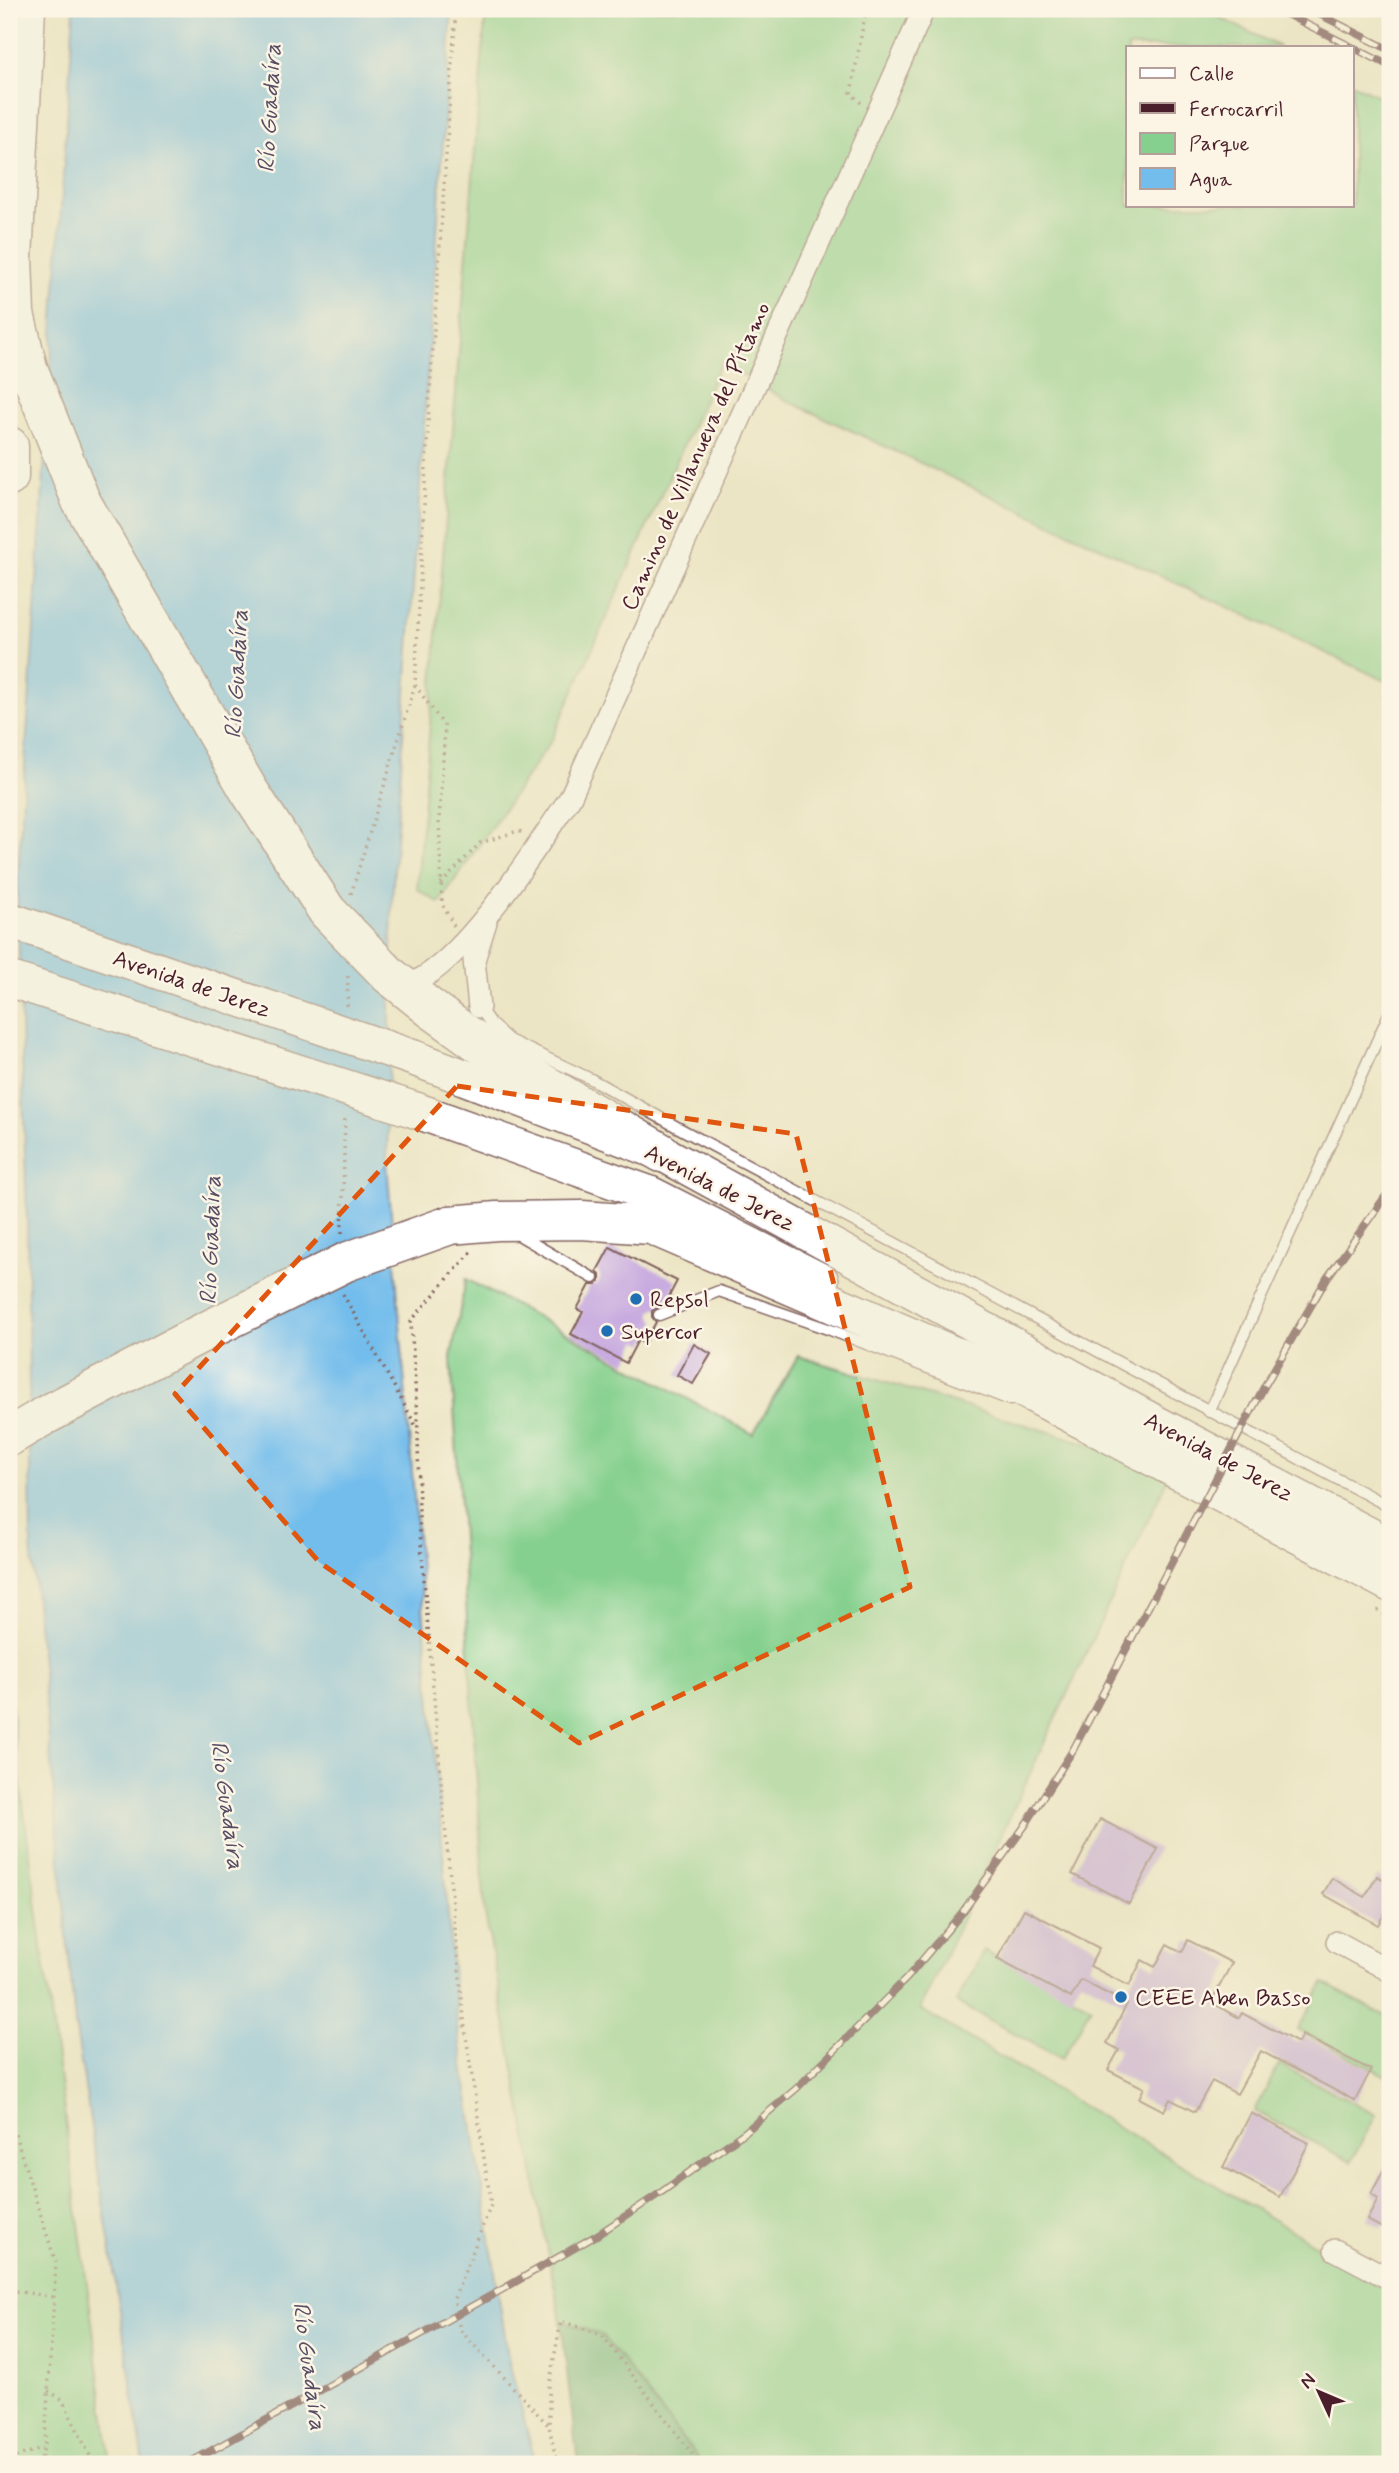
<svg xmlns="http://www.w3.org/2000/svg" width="1399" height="2473" font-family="Mynerve,sans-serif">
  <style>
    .green { fill: #85d08e; stroke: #68785c; stroke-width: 2 }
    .forest { fill: #6cb279; stroke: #5b6852; stroke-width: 2 }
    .water { fill: #73bdec; stroke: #5e6e8c; stroke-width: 2 }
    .building { fill: #be9ddf }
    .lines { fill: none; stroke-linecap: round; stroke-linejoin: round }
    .lane-casing { stroke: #836461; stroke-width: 13 }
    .street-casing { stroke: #836461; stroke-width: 24 }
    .primary-casing { stroke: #836461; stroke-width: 38 }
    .highway-casing { stroke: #836461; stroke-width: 41 }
    .path { stroke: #836461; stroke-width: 3.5; stroke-dasharray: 2 5; stroke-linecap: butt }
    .lane { stroke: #fff; stroke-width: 10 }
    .street { stroke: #fff; stroke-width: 21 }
    .primary { stroke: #fff; stroke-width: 35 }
    .highway { stroke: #fff; stroke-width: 38 }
    .rail-casing { stroke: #4a1f2b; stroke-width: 8 }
    .rail { stroke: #fcf5e5; stroke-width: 5; stroke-dasharray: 16; stroke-linecap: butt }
    .primary-bridge-casing { stroke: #836461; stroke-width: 38; stroke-linecap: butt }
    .highway-bridge-casing { stroke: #836461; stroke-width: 41; stroke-linecap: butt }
    .primary-bridge { stroke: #fff; stroke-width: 35 }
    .highway-bridge { stroke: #fff; stroke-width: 38 }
    .marked { fill: none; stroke: #e0560e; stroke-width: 5; stroke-dasharray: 14 9; stroke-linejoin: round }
    .poi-dot { fill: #1f6fb2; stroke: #fcf5e5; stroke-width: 2.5 }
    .labels { text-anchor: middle; stroke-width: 5; stroke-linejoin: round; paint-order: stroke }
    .street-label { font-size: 23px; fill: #4a1f2b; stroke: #fcf5e5 }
    .poi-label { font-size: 23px; fill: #4a1f2b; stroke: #fcf5e5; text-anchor: start }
    .water-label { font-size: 24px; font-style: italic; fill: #564e65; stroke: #fcf5e5 }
  </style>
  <rect width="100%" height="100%" fill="#fcf5e5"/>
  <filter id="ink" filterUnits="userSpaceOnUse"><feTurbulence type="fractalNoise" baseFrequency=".0143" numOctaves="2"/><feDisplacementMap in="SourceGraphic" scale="14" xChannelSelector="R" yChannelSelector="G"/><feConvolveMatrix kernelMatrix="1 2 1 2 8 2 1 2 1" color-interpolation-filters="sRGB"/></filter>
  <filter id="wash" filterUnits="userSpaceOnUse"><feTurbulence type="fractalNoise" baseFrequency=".00686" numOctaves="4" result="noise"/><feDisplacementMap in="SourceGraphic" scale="28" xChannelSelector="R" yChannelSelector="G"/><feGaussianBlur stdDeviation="1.57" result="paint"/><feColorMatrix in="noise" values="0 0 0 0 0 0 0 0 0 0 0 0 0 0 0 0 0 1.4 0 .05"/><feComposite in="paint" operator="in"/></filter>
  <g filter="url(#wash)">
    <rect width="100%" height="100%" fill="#ece5c5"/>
    <g class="green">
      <path d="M 486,9 L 1202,9 L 1280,47 L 1128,47 L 1128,205 L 1352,205 L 1352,83 L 1390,102 L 1390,683 L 786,400 L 721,362 L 551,741 L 439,903 L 417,889 Z"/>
      <path d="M 466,1279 L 753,1434 L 798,1356 L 1172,1469 L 920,2009 L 1390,2289 L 1390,2464 L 702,2464 L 626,2366 L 561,2321 L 485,1914 L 451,1357 Z"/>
      <path d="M 9,1677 L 15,1744 L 111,2464 L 9,2464 Z"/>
      <path d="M 984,1950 L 1091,2007 L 1062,2059 L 956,2002 Z"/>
      <path d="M 1323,1983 L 1390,2018 L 1390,2078 L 1298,2030 Z"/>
      <path d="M 1279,2064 L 1376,2115 L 1351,2162 L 1255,2111 Z"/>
    </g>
    <path class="forest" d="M 561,2321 L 602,2335 L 702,2464 L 578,2464 Z"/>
    <path class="water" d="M 74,9 L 452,9 L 392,901 L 387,1164 L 457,2026 L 509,2362 L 536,2464 L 144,2464 L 75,2024 L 31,1546 L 27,1218 L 17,889 Z"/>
    <g id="blocks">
      <g class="building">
        <path d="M 610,1247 L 677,1281 L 665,1304 L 652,1311 L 652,1317 L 656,1322 L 644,1344 L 638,1340 L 626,1363 L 571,1334 L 583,1312 L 577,1309 L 590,1285 L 596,1285 L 600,1281 L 600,1275 L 597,1271 Z"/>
        <path d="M 694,1344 L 711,1354 L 693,1384 L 677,1375 Z"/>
        <path d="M 1100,1819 L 1158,1849 L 1129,1904 L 1072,1874 Z"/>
        <path d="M 1377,1876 L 1390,1883 L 1390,1904 L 1378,1925 L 1323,1894 L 1332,1878 L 1365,1897 Z"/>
        <path d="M 1024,1909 L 1099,1948 L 1090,1966 L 1129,1986 L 1142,1960 L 1155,1967 L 1167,1944 L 1182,1952 L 1188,1940 L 1232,1963 L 1211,2002 L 1239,2018 L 1242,2013 L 1298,2043 L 1302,2035 L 1371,2070 L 1355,2101 L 1261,2051 L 1237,2094 L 1212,2081 L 1195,2112 L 1170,2099 L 1164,2111 L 1139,2098 L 1144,2088 L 1108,2070 L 1119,2050 L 1107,2043 L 1127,2004 L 1081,1980 L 1071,1998 L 997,1959 Z"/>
        <path d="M 1251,2113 L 1309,2143 L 1280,2197 L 1223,2167 Z"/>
        <path d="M 1390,2158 L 1390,2226 L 1385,2223 L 1382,2228 L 1367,2220 L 1378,2199 L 1371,2194 Z"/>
      </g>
    </g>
  </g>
  <g filter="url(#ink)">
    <use href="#blocks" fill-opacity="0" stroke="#836461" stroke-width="2"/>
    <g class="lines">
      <g class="lane-casing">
        <g id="lane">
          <path d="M 479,1007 L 490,1023 L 509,1040 L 591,1079 L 677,1127 L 1390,1507"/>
          <path d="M 517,1234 L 593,1278"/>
          <path d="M 659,1315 L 719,1291 L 828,1329 L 1010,1400"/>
          <path d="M 1209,1412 L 1390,1012"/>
        </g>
      </g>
      <g class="street-casing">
        <g id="street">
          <path d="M 399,977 L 415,982 C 469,956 534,850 570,798 L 924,9"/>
          <path d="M 479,1007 L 474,960 L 486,922"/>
          <path d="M 1337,1942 L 1390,1971"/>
          <path d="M 1335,2250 L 1390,2279"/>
        </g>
      </g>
      <g class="primary-casing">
        <g id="primary">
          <path d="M 414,1058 L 662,1153 L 1155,1423 L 1390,1546"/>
          <path d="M 415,1110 L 650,1194 L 821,1281"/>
          <path d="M 960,1356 L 1390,1584"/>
        </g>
      </g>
      <g class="highway-casing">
        <g id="highway">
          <path d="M 26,9 L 13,258 L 15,314 L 28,368 L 81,501"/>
          <path d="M 9,446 L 9,477"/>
          <path d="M 389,975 L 430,1008 L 498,1057 L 662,1153"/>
          <path d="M 450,1225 L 497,1221 L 582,1220 L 651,1225 L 984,1369"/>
          <path d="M 9,1437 L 44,1416"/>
        </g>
      </g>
      <g class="path">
        <path d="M 861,103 L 851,93 L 866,9"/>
        <path d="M 441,884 L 480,843 L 518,831 L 524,833"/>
        <path d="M 351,894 L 415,685"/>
        <path d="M 454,926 L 442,904 L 439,820 L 445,727 L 415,685 L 429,405 L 456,9"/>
        <path d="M 347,1006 L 348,975"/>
        <path d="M 342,1233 L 345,1115"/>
        <path d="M 471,1252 L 411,1321 L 418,1430 L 419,1520 L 443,1806 L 465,2029 L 491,2205 L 454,2299 L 460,2330 L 549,2426"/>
        <path d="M 343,1294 L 417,1428"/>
        <path d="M 1377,1610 L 1390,1618"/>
        <path d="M 9,1639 L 10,1645"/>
        <path d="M 9,1923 L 9,2067"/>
        <path d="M 9,2100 L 10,2119 L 56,2263 L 45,2443 L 40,2464"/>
        <path d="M 9,2290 L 54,2297"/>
        <path d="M 48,2391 L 62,2399 L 94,2464"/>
        <path d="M 9,2459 L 43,2448"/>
        <path d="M 557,2464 L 549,2426 L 549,2386 L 561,2321 L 602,2335 L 700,2464"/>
      </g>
      <use href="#lane" class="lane"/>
      <use href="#street" class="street"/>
      <use href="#primary" class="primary"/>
      <use href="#highway" class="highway"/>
      <g class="rail-casing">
        <g id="rail">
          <path d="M 1276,9 L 1390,66"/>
          <path d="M 1309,9 L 1390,50"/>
          <path d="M 187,2464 L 503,2289 L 597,2235 L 663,2191 L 745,2132 L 797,2088 L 907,1978 L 961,1914 L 1024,1827 L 1073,1750 L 1264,1387 L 1327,1278 L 1390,1190"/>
        </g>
      </g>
      <use href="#rail" class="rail"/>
      <g class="primary-bridge-casing">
        <g id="primary-bridge">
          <path d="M 9,920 L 414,1058"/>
          <path d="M 9,979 L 415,1110"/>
        </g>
      </g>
      <g class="highway-bridge-casing">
        <g id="highway-bridge">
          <path d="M 81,501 L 248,789 L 327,911 L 389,975"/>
          <path d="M 44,1416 L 198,1335 L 346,1262 L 450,1225"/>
        </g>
      </g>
      <use href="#primary-bridge" class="primary-bridge"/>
      <use href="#highway-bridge" class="highway-bridge"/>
    </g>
  </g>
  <path d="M0 0H1399V2473H0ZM 457,1086 L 796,1134 L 910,1587 L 579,1743 L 319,1562 L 175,1394 Z" fill="#ece5c5" fill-opacity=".55" fill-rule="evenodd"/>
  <path class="marked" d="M 457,1086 L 796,1134 L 910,1587 L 579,1743 L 319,1562 L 175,1394 Z"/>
  <g class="poi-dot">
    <circle cx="636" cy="1299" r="7"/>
    <circle cx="607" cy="1331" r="7"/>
    <circle cx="1121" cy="1997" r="7"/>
  </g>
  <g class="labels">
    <g class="street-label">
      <text transform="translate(695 456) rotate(-66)" y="8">Camino de Villanueva del Pítamo</text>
      <text transform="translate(192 983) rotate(19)" y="8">Avenida de Jerez</text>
      <text transform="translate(720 1187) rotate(27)" y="8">Avenida de Jerez</text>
      <text transform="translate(1219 1456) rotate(28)" y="8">Avenida de Jerez</text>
    </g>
    <g class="poi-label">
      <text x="650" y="1307">Repsol</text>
      <text x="621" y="1339">Supercor</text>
      <text x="1135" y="2005">CEEE Aben Basso</text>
    </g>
    <g class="water-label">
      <text transform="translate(269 108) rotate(-87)" y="8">Río Guadaíra</text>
      <text transform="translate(236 674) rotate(-87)" y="8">Río Guadaíra</text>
      <text transform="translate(210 1240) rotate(-88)" y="8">Río Guadaíra</text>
      <text transform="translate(228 1805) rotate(82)" y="8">Río Guadaíra</text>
      <text transform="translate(310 2366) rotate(82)" y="8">Río Guadaíra</text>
    </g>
  </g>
  <rect width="1399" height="2473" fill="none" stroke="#fcf5e5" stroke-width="35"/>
  <rect x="1126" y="46" width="228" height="161" fill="#fcf5e5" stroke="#b59f9b" stroke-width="2"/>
  <rect x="1140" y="68" width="35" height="10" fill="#ffffff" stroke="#b59f9b" stroke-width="2"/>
  <text x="1189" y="80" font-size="21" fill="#4a1f2b">Calle</text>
  <rect x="1140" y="103" width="35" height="10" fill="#4a1f2b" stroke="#b59f9b" stroke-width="2"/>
  <text x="1189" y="116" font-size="21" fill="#4a1f2b">Ferrocarril</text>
  <rect x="1140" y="133" width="35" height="21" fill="#85d08e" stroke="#b59f9b" stroke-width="2"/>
  <text x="1189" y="150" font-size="21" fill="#4a1f2b">Parque</text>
  <rect x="1140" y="168" width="35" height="21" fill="#73bdec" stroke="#b59f9b" stroke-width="2"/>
  <text x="1189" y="186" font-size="21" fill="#4a1f2b">Agua</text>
  <g transform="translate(1319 2392) rotate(314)" stroke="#fcf5e5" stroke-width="5" paint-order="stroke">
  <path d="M0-5L12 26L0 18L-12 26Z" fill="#4a1f2b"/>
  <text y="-10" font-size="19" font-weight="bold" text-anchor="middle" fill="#4a1f2b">N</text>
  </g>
</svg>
